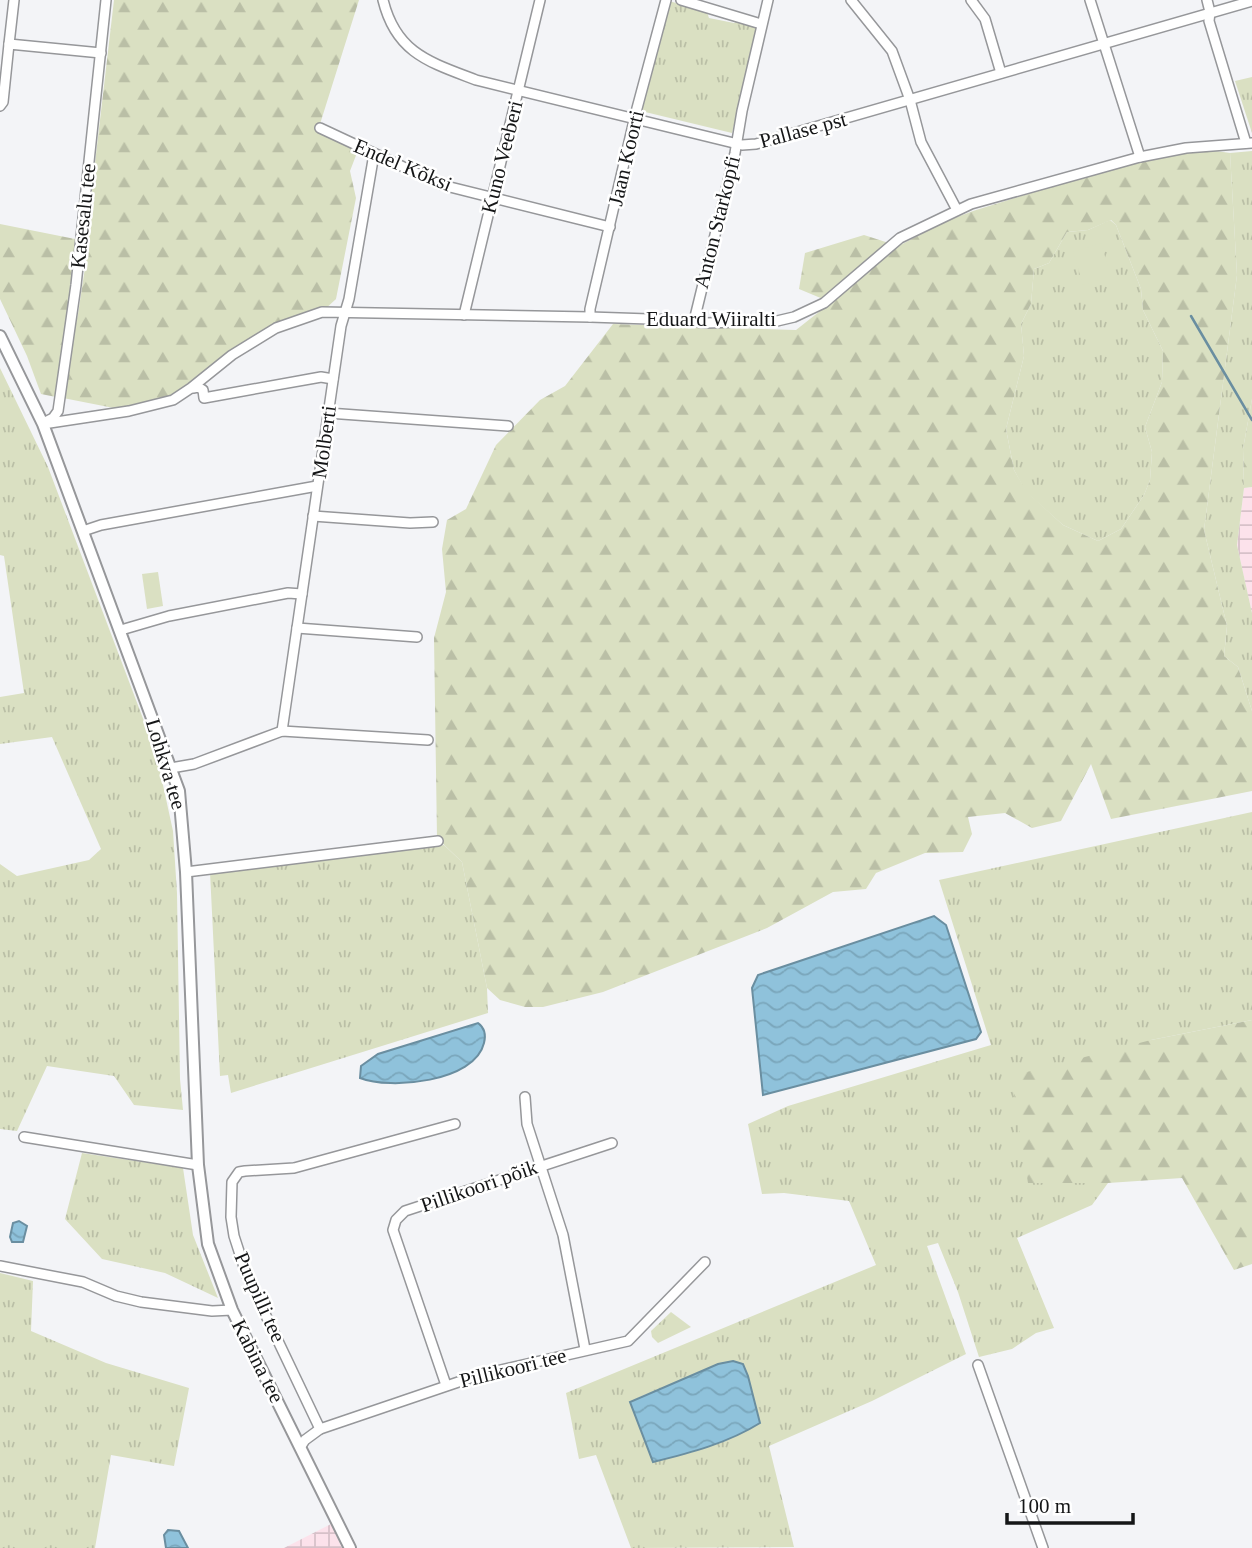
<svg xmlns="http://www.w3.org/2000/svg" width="1252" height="1548" font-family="Georgia,serif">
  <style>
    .industrial { fill: url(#industrial-grid) }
    .grass { fill: url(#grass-tufts); fill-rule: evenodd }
    .forest { fill: url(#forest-firs); fill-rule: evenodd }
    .pitch { fill: #dae0c2 }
    .water { fill: url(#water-waves); stroke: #6a8ea0; stroke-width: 2 }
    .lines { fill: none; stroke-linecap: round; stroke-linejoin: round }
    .stream { stroke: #6a8ea0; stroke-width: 2.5 }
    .minor-casing { stroke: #96979a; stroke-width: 12 }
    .tertiary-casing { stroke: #96979a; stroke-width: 14 }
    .minor { stroke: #fff; stroke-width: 9 }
    .tertiary { stroke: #fff; stroke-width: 10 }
    .labels { text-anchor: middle; stroke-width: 5; stroke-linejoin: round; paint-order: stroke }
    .street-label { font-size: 21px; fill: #151617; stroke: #fff }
  </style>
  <defs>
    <pattern id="industrial-grid" width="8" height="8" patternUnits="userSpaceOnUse" patternTransform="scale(1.75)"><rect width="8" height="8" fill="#fce2eb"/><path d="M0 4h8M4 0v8" fill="none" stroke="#d7c1c9"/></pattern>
    <pattern id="grass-tufts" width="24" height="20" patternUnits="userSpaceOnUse" patternTransform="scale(1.75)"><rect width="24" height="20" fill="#dae0c2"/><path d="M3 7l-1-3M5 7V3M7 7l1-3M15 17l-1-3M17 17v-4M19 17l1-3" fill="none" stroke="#babfa6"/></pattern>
    <pattern id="forest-firs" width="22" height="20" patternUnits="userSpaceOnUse" patternTransform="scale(1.75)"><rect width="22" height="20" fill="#dae0c2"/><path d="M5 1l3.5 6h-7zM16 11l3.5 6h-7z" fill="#babfa6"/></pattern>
    <pattern id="water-waves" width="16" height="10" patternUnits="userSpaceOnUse" patternTransform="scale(1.75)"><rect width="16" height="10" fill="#8fc2db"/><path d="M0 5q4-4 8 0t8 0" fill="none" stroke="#7aa6bb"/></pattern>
  </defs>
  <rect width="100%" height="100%" fill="#f3f4f7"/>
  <g class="industrial">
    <path d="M 1252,487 L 1252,613 L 1237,545 L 1244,488 Z"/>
    <path d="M 331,1524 L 342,1548 L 284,1548 Z"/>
  </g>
  <g class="grass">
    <path d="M 669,1 L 707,12 L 709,18 L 734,23 L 737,21 L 758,27 L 732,133 L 641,111 Z"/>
    <path d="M 1252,77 L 1252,133 L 1235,81 Z"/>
    <path d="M 1252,151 L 1252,399 L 1243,449 L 1244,488 L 1237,545 L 1252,613 L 1252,711 L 1238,667 L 1224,656 L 1227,626 L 1204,530 L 1237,275 L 1230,153 Z"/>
    <path d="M 1110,220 L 1116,225 L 1141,289 L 1143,310 L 1163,351 L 1162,382 L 1145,427 L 1152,452 L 1150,480 L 1144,495 L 1121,529 L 1098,541 L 1063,525 L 1026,492 L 1014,470 L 1006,429 L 1024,356 L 1021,324 L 1031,304 L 1034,269 L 1049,263 L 1067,232 L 1088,230 Z"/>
    <path d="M 0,368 L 48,467 L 156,753 L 173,831 L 177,893 L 180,1079 L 183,1110 L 134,1105 L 114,1076 L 47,1066 L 17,1131 L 0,1129 L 0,864 L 17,876 L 89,860 L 101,849 L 52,737 L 0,744 L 0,697 L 24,693 L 4,556 L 0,555 Z"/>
    <path d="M 1252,812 L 1252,1020 L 1151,1040 L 1028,1182 L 1108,1183 L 1092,1205 L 1017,1238 L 1054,1328 L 1036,1333 L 1012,1349 L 979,1357 L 958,1292 L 938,1243 L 927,1246 L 966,1354 L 872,1401 L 769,1446 L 794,1547 L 631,1548 L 596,1455 L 579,1459 L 566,1393 L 876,1265 L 849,1201 L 784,1193 L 762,1194 L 748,1124 L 788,1106 L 991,1045 L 939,880 ZM 743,1364 L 748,1376 L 760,1423 L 630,1402 L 644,1395 Z"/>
    <path d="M 444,845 L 462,862 L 487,988 L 488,1013 L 231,1093 L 228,1075 L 220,1076 L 210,872 Z"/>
    <path d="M 82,1153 L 183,1168 L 193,1235 L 218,1298 L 165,1273 L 102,1259 L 65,1219 Z"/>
    <path d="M 0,1273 L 33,1281 L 31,1331 L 106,1363 L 189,1388 L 174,1466 L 111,1455 L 95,1548 L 0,1548 Z"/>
    <path d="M 671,1312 L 691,1327 L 658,1343 L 652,1337 L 651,1331 Z"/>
  </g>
  <g class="forest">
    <path d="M 114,0 L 359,0 L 320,124 L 360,145 L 350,171 L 356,198 L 336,299 L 322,312 L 276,328 L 173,400 L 129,411 L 63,398 L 66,370 L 78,314 L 88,248 L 86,240 Z"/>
    <path d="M 1216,151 L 1230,153 L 1237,275 L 1204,530 L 1227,626 L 1224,656 L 1238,667 L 1252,711 L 1252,791 L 1111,819 L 1091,764 L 1061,821 L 1032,828 L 1005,813 L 968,817 L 972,834 L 963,852 L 925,853 L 876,873 L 866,889 L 833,892 L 767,928 L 603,992 L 543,1007 L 525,1007 L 500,1000 L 487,988 L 462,862 L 437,838 L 434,638 L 446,592 L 442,549 L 447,520 L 466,509 L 496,445 L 540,400 L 565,386 L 613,324 L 796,330 L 834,300 L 823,299 L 799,289 L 805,253 L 864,235 L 895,245 L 889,251 L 944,222 L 973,211 L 1092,174 L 1186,152 ZM 1111,220 L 1116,225 L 1141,289 L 1143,310 L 1163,351 L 1162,382 L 1145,427 L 1152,452 L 1150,480 L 1144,495 L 1121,529 L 1098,541 L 1063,525 L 1027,492 L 1014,470 L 1006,429 L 1024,356 L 1021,324 L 1031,304 L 1034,269 L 1049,263 L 1067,232 L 1088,230 Z"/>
    <path d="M 0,224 L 75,239 L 61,381 L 56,397 L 41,394 L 27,356 L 0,299 Z"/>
    <path d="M 1252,399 L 1252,487 L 1244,488 L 1243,449 Z"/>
    <path d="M 1252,1020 L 1252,1264 L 1234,1270 L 1182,1178 L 1108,1183 L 1028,1183 L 1011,1076 L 1151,1040 Z"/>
  </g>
  <g class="pitch">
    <path d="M 1101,243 L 1111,276 L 1083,285 L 1073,252 Z"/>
    <path d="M 158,572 L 163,606 L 147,609 L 142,574 Z"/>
  </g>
  <g class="water">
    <path d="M 934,916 L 946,925 L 981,1032 L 976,1039 L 763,1095 L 752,988 L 758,975 Z"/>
    <path d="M 478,1023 C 485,1028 486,1035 484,1043 C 475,1082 390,1090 360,1078 L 361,1066 L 378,1054 Z"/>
    <path d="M 19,1221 L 27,1226 L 23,1242 L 12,1242 L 10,1237 L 13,1223 Z"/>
    <path d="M 733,1361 L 743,1364 L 748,1376 L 760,1423 C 728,1443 690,1453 653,1462 L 630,1402 L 718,1364 Z"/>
    <path d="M 168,1530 L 179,1531 L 188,1548 L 166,1548 L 164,1535 Z"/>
  </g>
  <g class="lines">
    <path class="stream" d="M 1191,316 L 1252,420"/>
    <g class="minor-casing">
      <g id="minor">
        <path d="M 383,0 C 396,53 429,62 476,80 L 742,145 L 756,144 L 1252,1"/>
        <path d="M 681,0 L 761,24"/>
        <path d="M 851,0 L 892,51 L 910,100 L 921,142 L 957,210"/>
        <path d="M 971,0 L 985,19 L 1001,73"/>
        <path d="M 1090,0 L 1140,157"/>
        <path d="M 1207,0 L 1210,12 L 1209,21 L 1246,143"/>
        <path d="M 9,44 L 14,0"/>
        <path d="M 0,106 L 3,102 L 9,44 L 101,53"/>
        <path d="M 320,128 L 442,185 L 610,227"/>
        <path d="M 464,315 L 540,0"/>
        <path d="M 590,317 L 590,309 L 636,112 L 666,0"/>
        <path d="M 694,321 L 735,153 L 742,111 L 768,0"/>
        <path d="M 193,388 L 198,387 L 203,390 L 204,398 L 321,377 L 333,379"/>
        <path d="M 328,413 L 508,426"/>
        <path d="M 47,421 L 53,418 L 58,411 L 76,285 L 106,0"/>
        <path d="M 43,424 L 129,411 L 173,400 L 191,388 L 232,355 L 276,328 L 322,312 L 590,317 L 678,320 L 706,323 L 777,321 L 794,317 L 824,303 L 900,238 L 971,204 L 1140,157 L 1186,148 L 1252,143"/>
        <path d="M 313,516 L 410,523 L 433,522"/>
        <path d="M 83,531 L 101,525 L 317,486"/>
        <path d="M 297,628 L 417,637"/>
        <path d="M 121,630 L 169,616 L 288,593 L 302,594"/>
        <path d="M 282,731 L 341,326 L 349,299 L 374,154"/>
        <path d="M 171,768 L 194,764 L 282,731 L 428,740"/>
        <path d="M 186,872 L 438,841"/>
        <path d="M 525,1097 L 527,1124 L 563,1235 L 585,1349"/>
        <path d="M 24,1137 L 198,1165"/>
        <path d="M 0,1266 L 83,1282 L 116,1296 L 141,1302 L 212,1311 L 232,1310"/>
        <path d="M 978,1365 L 1043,1548"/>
        <path d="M 446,1385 L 393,1230 L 396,1220 L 405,1211 L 612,1143"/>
        <path d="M 320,1429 L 247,1276 L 234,1236 L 231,1217 L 232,1182 L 239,1172 L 245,1171 L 294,1168 L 455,1124"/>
        <path d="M 301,1446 L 305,1440 L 320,1429 L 479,1375 L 628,1341 L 705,1262"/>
      </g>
    </g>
    <g class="tertiary-casing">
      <path id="tertiary" d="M 0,336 L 43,424 L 179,791 L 186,872 L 198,1165 L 208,1244 L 232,1310 L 350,1548"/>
    </g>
    <use href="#minor" class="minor"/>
    <use href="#tertiary" class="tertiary"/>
  </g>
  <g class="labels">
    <g class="street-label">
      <text transform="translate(803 130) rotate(-15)" y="7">Pallase pst</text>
      <text transform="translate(502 157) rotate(-76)" y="7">Kuno Veeberi</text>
      <text transform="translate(626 158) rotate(-77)" y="7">Jaan Koorti</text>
      <text transform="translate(403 165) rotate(23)" y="7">Endel Kõksi</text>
      <text transform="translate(83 216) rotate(-84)" y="7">Kasesalu tee</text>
      <text transform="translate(717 222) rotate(-76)" y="7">Anton Starkopfi</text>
      <text x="711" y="326">Eduard Wiiralti</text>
      <text transform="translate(324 442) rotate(-82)" y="7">Molberti</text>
      <text transform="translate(166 764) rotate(73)" y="7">Lohkva tee</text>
      <text transform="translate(479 1186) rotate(-19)" y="7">Pillikoori põik</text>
      <text transform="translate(260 1297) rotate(66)" y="7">Puupilli tee</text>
      <text transform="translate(258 1361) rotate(63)" y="7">Kabina tee</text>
      <text transform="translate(513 1368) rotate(-14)" y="7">Pillikoori tee</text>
    </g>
  </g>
  <path d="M1007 1513v10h126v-10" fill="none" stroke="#151617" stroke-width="3.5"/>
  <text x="1018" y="1513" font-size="21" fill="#151617" stroke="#ffffff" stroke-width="5" paint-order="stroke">100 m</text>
</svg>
